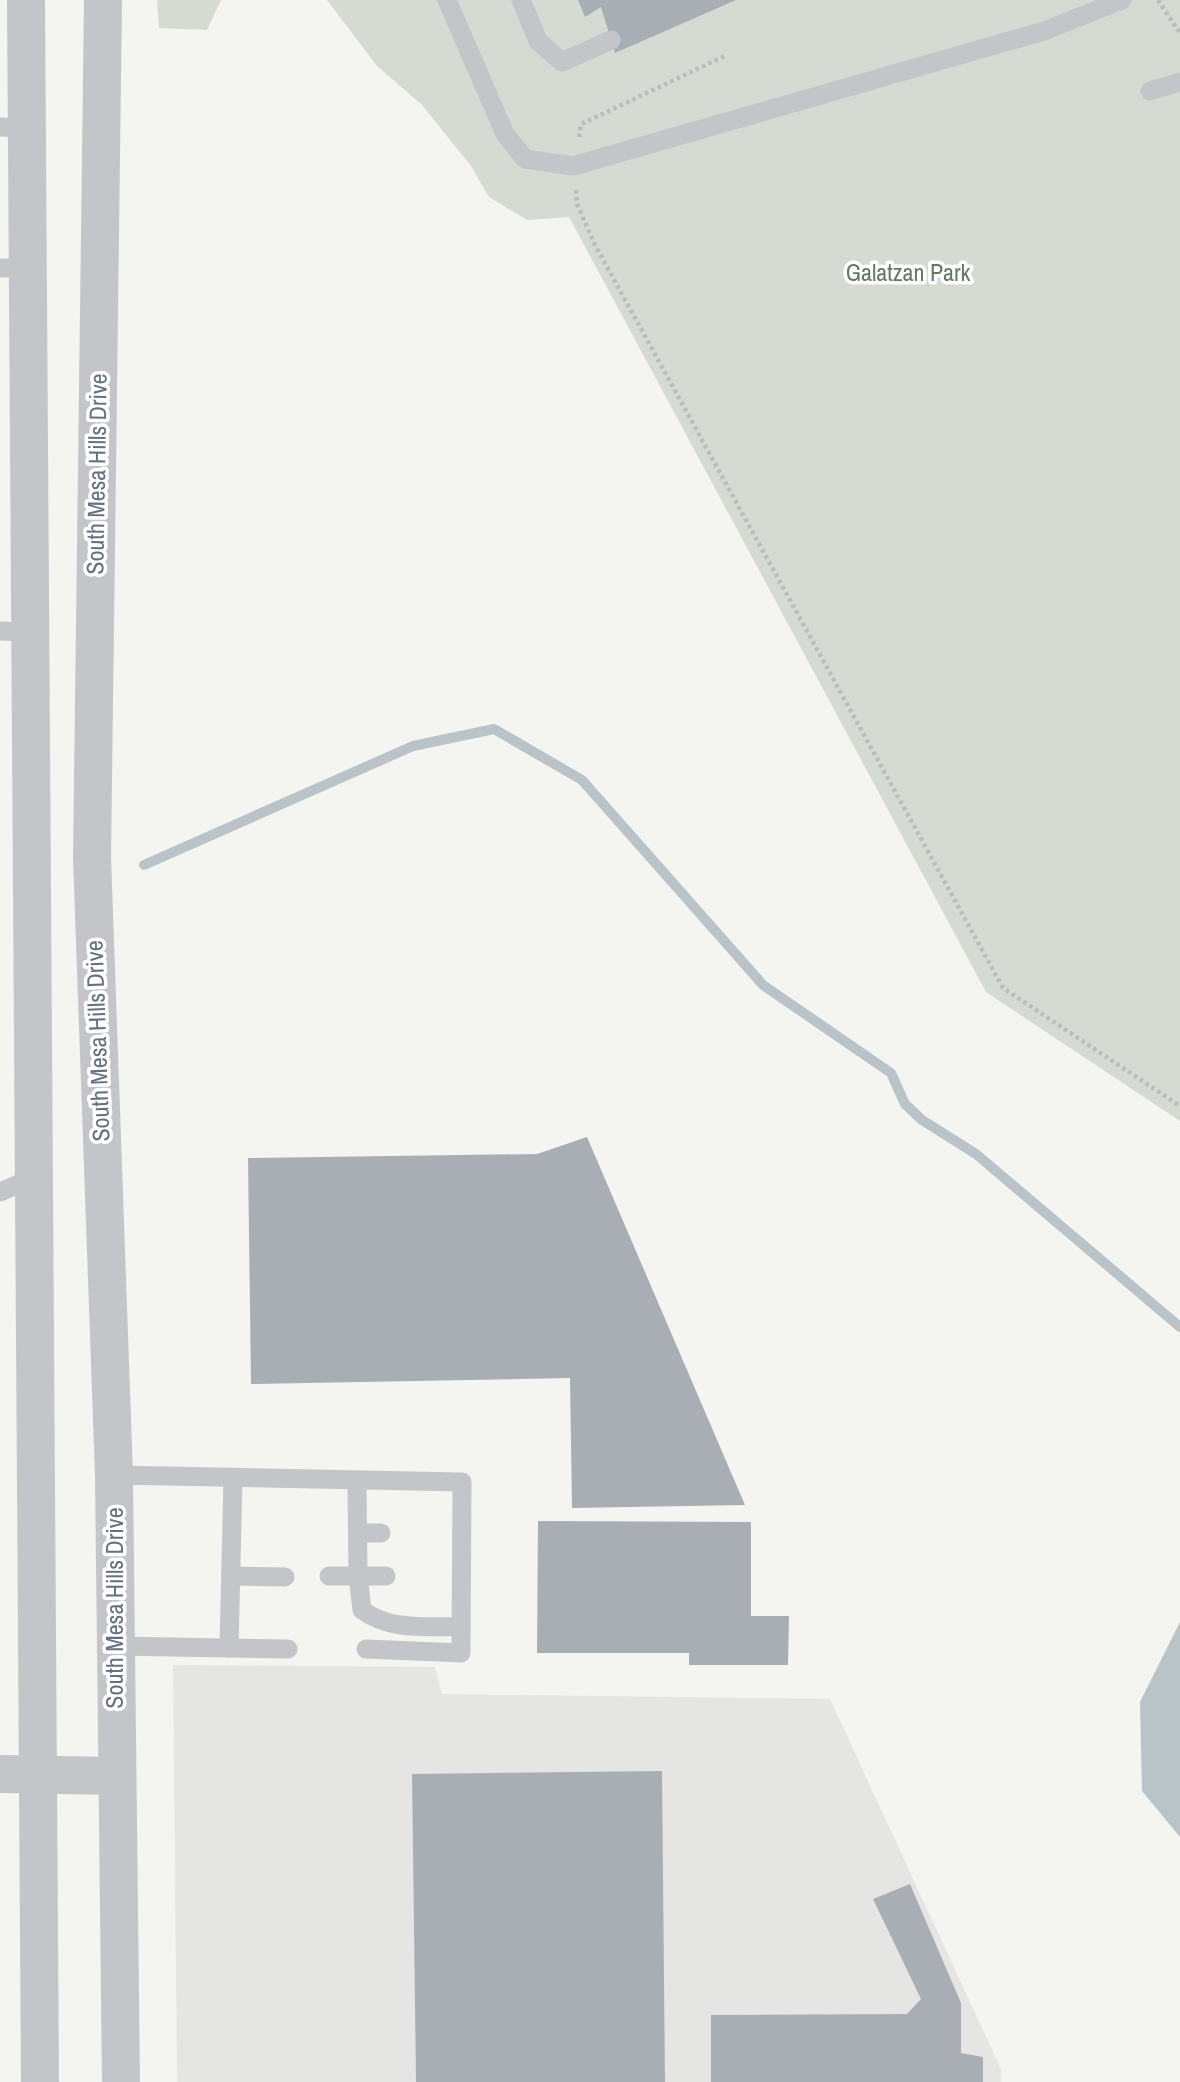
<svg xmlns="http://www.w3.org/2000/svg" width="1180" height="2082" font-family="'Archivo Narrow',sans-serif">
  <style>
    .built { fill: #e5e6e4 }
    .green { fill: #d5dbd2 }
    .water { fill: #bac3c8 }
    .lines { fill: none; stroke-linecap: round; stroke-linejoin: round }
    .stream { stroke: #bac3c8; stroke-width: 10 }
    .building { fill: #a9aeb5 }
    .path { stroke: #babcbe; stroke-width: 4.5; stroke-dasharray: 3.5 3.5; stroke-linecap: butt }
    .service { stroke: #c3c5c9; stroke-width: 19 }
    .minor { stroke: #c3c5c9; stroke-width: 38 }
    .tertiary { stroke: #c3c5c9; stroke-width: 38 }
    .labels { text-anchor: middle; stroke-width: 7; stroke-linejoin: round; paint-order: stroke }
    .park-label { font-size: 24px; fill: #657864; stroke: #fff }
    .street-label { font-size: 24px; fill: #657180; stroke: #fff }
  </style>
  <rect width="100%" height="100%" fill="#f4f5f1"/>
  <path class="built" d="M 173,1665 L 435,1667 L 442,1694 L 830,1699 L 1001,2069 L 1001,2082 L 177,2082 Z"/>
  <g class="green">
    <path d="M 157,0 L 221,0 L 207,30 L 159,28 Z"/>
    <path d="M 327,0 L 1180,0 L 1180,1121 L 986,992 L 569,217 L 527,220 L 489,197 L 471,166 L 422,105 L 377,66 Z"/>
  </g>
  <path class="water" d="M 1180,1622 L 1180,1837 L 1142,1791 L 1140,1702 Z"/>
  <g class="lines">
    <path class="stream" d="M 144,865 L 413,746 L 494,729 L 582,780 L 763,985 L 891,1073 L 905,1104 L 922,1120 L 976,1154 L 1180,1327"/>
  </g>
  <g class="building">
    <path d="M 578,0 L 736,0 L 615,53 L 601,7 L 585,17 Z"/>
    <path d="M 587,1137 L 745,1505 L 572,1508 L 570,1378 L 251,1384 L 248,1158 L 537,1154 Z"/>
    <path d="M 538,1521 L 751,1522 L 751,1616 L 789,1616 L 788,1665 L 689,1665 L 689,1653 L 537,1653 Z"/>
    <path d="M 662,1771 L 665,2082 L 416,2082 L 412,1774 Z"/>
    <path d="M 910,1884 L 961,2003 L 961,2053 L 983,2057 L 983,2082 L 711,2082 L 711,2015 L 907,2014 L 921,1999 L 873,1899 Z"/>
  </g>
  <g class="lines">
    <g class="path">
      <path d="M 1158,0 L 1180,33"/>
      <path d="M 579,137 L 581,124 L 727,55"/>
      <path d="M 576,190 L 577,204 L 595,245 L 1003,988 L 1180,1106"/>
    </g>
    <g class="service">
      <path d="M 447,0 L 505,134 L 525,159 L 573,166 L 1044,31 L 1122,0"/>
      <path d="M 521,0 L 538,41 L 562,62 L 611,40"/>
      <path d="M 1150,91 L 1180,82"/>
      <path d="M 0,127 L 27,128"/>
      <path d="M 0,268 L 28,268"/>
      <path d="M 0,631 L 30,632"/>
      <path d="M 0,1192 L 35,1177"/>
      <path d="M 114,1475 L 462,1482 L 461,1653 L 366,1649"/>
      <path d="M 358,1533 L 381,1533"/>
      <path d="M 231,1576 L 285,1577"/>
      <path d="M 329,1576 L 358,1576 L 357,1482"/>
      <path d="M 386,1576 L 358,1576 L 362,1610 C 390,1631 427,1626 461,1627"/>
      <path d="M 115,1646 L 288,1649"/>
      <path d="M 229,1648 L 233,1478"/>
    </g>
    <path class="minor" d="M 0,1774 L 116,1776"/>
    <g class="tertiary">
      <path d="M 26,0 L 40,2082"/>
      <path d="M 103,0 L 92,858 L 114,1475 L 121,2082"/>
    </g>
  </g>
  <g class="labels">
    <g class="park-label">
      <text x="908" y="281">Galatzan Park</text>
    </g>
    <g class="street-label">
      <text transform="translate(97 474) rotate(-89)" y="8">South Mesa Hills Drive</text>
      <text transform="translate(98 1041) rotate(-92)" y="8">South Mesa Hills Drive</text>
      <text transform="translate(115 1608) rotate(-90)" y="8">South Mesa Hills Drive</text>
    </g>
  </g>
</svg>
